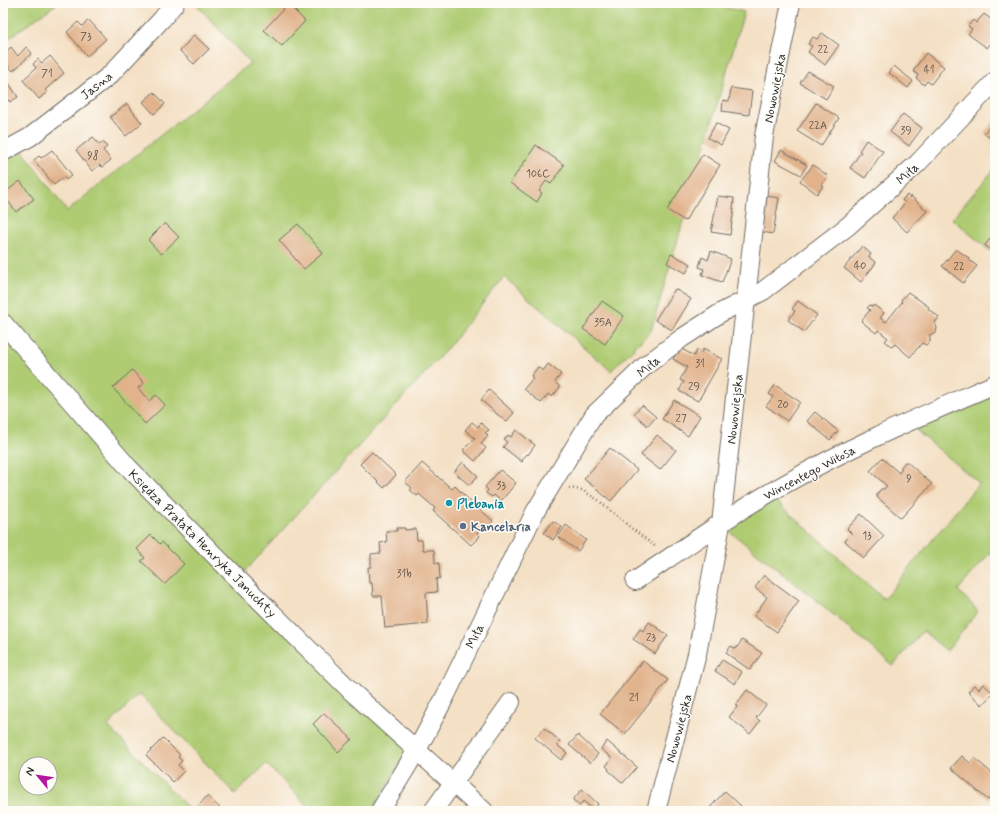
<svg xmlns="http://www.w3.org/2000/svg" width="998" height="814" font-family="Mynerve,sans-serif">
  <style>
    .green { fill: #afcc73; stroke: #6d7c4f; fill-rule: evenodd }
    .building { fill: #e1b28b }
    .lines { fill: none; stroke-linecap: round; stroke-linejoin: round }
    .minor-casing { stroke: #716a61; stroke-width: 20 }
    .path { stroke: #716a61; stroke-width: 2.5; stroke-dasharray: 1 3; stroke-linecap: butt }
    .minor { stroke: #fff; stroke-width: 18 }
    .culture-dot { fill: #0f9aa8; stroke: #fdfcf7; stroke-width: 1.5 }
    .service-dot { fill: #5c6f8a; stroke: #fdfcf7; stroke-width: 1.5 }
    .labels { text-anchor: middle; stroke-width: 3; stroke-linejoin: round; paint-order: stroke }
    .number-label { font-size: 11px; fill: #584d43 }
    .street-label { font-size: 13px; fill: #2b2b2b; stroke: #fdfcf7 }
    .culture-label { font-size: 13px; font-weight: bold; fill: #0d838f; stroke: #fdfcf7; text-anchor: start }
    .service-label { font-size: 13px; font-weight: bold; fill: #4e5e75; stroke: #fdfcf7; text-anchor: start }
  </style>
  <rect width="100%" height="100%" fill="#fdfcf7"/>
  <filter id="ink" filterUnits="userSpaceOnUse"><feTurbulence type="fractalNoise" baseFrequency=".025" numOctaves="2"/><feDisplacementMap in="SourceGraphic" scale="8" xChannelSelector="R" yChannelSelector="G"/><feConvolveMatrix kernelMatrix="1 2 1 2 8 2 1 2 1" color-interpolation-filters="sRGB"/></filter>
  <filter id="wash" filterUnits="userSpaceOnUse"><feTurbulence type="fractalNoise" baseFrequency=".012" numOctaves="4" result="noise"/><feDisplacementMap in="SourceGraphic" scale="16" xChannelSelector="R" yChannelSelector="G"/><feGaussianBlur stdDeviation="0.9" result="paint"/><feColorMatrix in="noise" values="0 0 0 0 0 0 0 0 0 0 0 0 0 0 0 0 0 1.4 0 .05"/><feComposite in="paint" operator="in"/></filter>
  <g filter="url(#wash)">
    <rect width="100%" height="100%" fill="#f4e0c4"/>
    <g class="green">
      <path d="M 3,3 L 58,3 L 3,42 Z"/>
      <path d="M 195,3 L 707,3 L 744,12 L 651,331 L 611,371 L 504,277 L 445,351 L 240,577 L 413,742 L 372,811 L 313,811 L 266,764 L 235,794 L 139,694 L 108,726 L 191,811 L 3,811 L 3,156 L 20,147 L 67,211 L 250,63 ZM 26,764 L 50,764 L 50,788 L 26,788 Z"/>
      <path d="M 995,168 L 995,255 L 952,219 Z"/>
      <path d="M 995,382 L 995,547 L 958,590 L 978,611 L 947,651 L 923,631 L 893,666 L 815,599 L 724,527 L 772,497 L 884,599 L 979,483 L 905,421 Z"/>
    </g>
    <g id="blocks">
      <g class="building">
        <path d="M 288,4 L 305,21 L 282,46 L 264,30 Z"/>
        <path d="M 984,14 L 995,22 L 995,38 L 987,48 L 968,34 L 972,29 L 968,26 L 973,20 L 976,23 Z"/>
        <path d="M 89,20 L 106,39 L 87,56 L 67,32 L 78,22 L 82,26 Z"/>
        <path d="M 822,33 L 839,45 L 825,65 L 808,52 L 812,46 L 808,44 L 813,37 L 817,39 Z"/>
        <path d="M 194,35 L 209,49 L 194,64 L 180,51 Z"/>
        <path d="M 11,47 L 18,56 L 26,47 L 32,53 L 13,71 L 3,60 L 3,55 Z"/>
        <path d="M 926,53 L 944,67 L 931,84 L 927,81 L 924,85 L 916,78 L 918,75 L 913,71 Z"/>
        <path d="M 50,56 L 64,73 L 45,90 L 47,92 L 39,99 L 23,80 L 36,68 L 33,64 L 38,59 L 42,63 Z"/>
        <path d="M 894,66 L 913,81 L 908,88 L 889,73 Z"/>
        <path d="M 808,71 L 834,86 L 826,99 L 800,83 Z"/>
        <path d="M 6,79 L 18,97 L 10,102 L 9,100 L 3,104 L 3,81 Z"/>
        <path d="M 731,88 L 752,91 L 749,115 L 722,111 L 723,100 L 729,101 Z"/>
        <path d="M 154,92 L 165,104 L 154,114 L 143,102 Z"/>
        <path d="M 816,103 L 839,118 L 821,146 L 797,131 Z"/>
        <path d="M 127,104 L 142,123 L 126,136 L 110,117 Z"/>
        <path d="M 903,114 L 922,128 L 909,146 L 890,132 Z"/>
        <path d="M 995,120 L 995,142 L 984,133 Z"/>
        <path d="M 716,123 L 729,130 L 721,145 L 708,138 Z"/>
        <path d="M 93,137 L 99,145 L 103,142 L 107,147 L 103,150 L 111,160 L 102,167 L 100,165 L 92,171 L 76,150 Z"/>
        <path d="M 866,140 L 883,151 L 865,178 L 850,168 L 861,152 L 859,151 Z"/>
        <path d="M 536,145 L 564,165 L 551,184 L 546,181 L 539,191 L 542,193 L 537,202 L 510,183 Z"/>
        <path d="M 52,150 L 72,175 L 66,180 L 64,177 L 54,185 L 34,160 L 39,156 L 41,158 Z"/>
        <path d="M 781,150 L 807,165 L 801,175 L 775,161 Z"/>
        <path d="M 703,154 L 720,165 L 685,221 L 667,210 Z"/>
        <path d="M 813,165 L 828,176 L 821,185 L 823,186 L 817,194 L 800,181 Z"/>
        <path d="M 20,181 L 34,199 L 16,212 L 3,194 Z"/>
        <path d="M 907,195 L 910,198 L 911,196 L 927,211 L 907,232 L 892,218 L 905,203 L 902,200 Z"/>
        <path d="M 718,196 L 734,198 L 733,209 L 734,209 L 730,235 L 711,232 Z"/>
        <path d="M 767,196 L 779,198 L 773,234 L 762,232 Z"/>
        <path d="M 165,223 L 179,237 L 161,254 L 148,240 Z"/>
        <path d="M 298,224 L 323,253 L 304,269 L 279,240 Z"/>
        <path d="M 995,233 L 995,254 L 985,245 Z"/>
        <path d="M 862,246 L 871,254 L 869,257 L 876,263 L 861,282 L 844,268 Z"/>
        <path d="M 956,249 L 969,258 L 969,260 L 977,266 L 963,283 L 942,266 Z"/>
        <path d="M 711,251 L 731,259 L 722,282 L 702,275 L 704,269 L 699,267 L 702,257 L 708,260 Z"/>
        <path d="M 671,254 L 691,264 L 686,273 L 667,263 Z"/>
        <path d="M 675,289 L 691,299 L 672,330 L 655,320 Z"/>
        <path d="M 908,292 L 929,307 L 928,309 L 939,317 L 935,323 L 937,328 L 936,333 L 929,335 L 930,337 L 930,341 L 926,345 L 922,343 L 910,357 L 895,344 L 892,347 L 885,341 L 888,338 L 878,330 L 876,333 L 861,321 L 870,310 L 867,308 L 870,305 L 873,307 L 874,305 L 884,313 L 880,318 L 886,322 L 902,302 L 901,300 Z"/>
        <path d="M 602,301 L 624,316 L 605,344 L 583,329 Z"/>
        <path d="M 798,301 L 817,315 L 804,332 L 788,320 L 795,311 L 792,309 Z"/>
        <path d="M 680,348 L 694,356 L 697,350 L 701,353 L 703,349 L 722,359 L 698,401 L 679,391 L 684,382 L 680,380 L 687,367 L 673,359 Z"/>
        <path d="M 548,364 L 561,374 L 555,382 L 560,387 L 552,397 L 548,394 L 541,403 L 524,389 L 533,378 L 531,376 L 538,367 L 543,371 Z"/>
        <path d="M 132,370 L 144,383 L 138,388 L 149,401 L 156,395 L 165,405 L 145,424 L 113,388 Z"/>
        <path d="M 775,385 L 800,402 L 787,421 L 766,406 L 773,397 L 769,394 Z"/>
        <path d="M 489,390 L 514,413 L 506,422 L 481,400 Z"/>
        <path d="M 674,400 L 700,416 L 688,436 L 662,419 Z"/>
        <path d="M 642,405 L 656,417 L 648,426 L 634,414 Z"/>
        <path d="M 815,412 L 838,431 L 830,440 L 807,421 Z"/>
        <path d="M 472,422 L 478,427 L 481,423 L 489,430 L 485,433 L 488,436 L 481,444 L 486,448 L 475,461 L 463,450 L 475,438 L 465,430 Z"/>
        <path d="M 516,430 L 535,445 L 528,455 L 527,454 L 522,460 L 523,461 L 522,462 L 503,447 L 507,442 L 504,440 L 508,435 L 511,437 Z"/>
        <path d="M 657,435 L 676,450 L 660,470 L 641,455 Z"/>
        <path d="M 610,448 L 637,470 L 611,501 L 584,479 Z"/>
        <path d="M 372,452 L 396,475 L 384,488 L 360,464 Z"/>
        <path d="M 882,458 L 899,473 L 901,470 L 901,467 L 905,462 L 907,462 L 932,484 L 901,518 L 877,497 L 877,494 L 881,489 L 884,489 L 887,486 L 870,471 Z"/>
        <path d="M 463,462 L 478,476 L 469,485 L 454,472 Z"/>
        <path d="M 422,463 L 452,489 L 455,486 L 471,502 L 469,504 L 473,508 L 475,505 L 493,521 L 484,531 L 481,529 L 477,533 L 480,536 L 471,545 L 433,511 L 435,508 L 419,494 L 417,496 L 410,490 L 412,488 L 405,482 Z"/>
        <path d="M 500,470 L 516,483 L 501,501 L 494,495 L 492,497 L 486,493 L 488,490 L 485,487 Z"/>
        <path d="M 861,514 L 884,536 L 864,558 L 845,541 L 852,534 L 847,529 Z"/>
        <path d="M 553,521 L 562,527 L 553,540 L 544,533 Z"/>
        <path d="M 566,525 L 586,540 L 578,551 L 558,537 Z"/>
        <path d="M 397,528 L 405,528 L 405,530 L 416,529 L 417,540 L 422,540 L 423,550 L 434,550 L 435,563 L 439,563 L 440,578 L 436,579 L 437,592 L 426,593 L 428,624 L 385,628 L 382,596 L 373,596 L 372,583 L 369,583 L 368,567 L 371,567 L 371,554 L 381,553 L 380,543 L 387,542 L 386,531 L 397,531 Z"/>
        <path d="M 151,535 L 160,544 L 162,542 L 184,564 L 165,584 L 141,561 L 145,558 L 137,549 Z"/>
        <path d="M 764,575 L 799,601 L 777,632 L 754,616 L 767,597 L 755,588 Z"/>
        <path d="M 649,622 L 668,635 L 655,654 L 633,639 L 640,629 L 643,631 Z"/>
        <path d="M 742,640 L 762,653 L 750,670 L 726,653 L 731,646 L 736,649 Z"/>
        <path d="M 722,660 L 742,672 L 735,684 L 715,671 Z"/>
        <path d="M 643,661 L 668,680 L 625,734 L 600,714 Z"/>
        <path d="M 983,684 L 993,693 L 982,705 L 968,692 L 974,685 L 979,689 Z"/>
        <path d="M 747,690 L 766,705 L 756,718 L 760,721 L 750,734 L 729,717 L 738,706 L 736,705 Z"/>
        <path d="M 324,713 L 352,739 L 338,752 L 313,724 Z"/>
        <path d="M 544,728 L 560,741 L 557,745 L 567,753 L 561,760 L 535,738 Z"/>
        <path d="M 578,735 L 598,754 L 590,763 L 569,745 Z"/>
        <path d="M 163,738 L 180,755 L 178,757 L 182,761 L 178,765 L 184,771 L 173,782 L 146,755 Z"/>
        <path d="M 607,741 L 637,767 L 623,783 L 608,770 L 609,769 L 606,766 L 612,758 L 601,749 Z"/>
        <path d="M 962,756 L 970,763 L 974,758 L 993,774 L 995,771 L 995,792 L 988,800 L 951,768 Z"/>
        <path d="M 582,789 L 598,804 L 594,810 L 583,801 L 580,806 L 573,800 Z"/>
        <path d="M 725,791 L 741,806 L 737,811 L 707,811 Z"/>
        <path d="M 207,796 L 222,810 L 221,811 L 194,811 Z"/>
      </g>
    </g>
  </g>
  <g filter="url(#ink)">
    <use href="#blocks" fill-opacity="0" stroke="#716a61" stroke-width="1"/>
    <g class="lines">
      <g class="minor-casing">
        <g id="minor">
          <path d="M 3,152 L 30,137 L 110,75 L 162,19 L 175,3"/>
          <path d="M 3,323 L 128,467 L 238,579 L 352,692 L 484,811"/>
          <path d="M 635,581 C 684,548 733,513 785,484 C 852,445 924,415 995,384"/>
          <path d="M 380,811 L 417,750 L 446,695 L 535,512 L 594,415 L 645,366 L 682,338 L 722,312 L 763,291 L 848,226 L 918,163 L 995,81"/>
          <path d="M 433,811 L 511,702"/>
          <path d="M 656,811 L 697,654 L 721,524 L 764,136 L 791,3"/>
        </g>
      </g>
      <path class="path" d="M 569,488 L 582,490 L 598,500 L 631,528 L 656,547"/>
      <use href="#minor" class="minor"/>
    </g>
  </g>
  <circle class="culture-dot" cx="449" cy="503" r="4"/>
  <circle class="service-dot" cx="463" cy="526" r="4"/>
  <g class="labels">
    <g class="number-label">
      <text x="86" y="40">73</text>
      <text x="823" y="53">22</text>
      <text x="929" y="73">41</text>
      <text x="47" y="77">71</text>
      <text x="818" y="129">22A</text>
      <text x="906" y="134">39</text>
      <text x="93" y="159">98</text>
      <text x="538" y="177">106C</text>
      <text x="860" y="269">40</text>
      <text x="959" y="270">22</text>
      <text x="603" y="326">35A</text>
      <text x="700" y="367">31</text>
      <text x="694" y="390">29</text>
      <text x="783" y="408">20</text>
      <text x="681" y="422">27</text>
      <text x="909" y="482">9</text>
      <text x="501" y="489">33</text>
      <text x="867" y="539">13</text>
      <text x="404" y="577">31b</text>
      <text x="651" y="641">23</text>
      <text x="634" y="701">21</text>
    </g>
    <g class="street-label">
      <text transform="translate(96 85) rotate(-39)" y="5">Jasna</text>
      <text transform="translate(774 88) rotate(-79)" y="5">Nowowiejska</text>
      <text transform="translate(907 173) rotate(-42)" y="5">Miła</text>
      <text transform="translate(648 366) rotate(-40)" y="5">Miła</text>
      <text transform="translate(734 409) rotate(-84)" y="5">Nowowiejska</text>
      <text transform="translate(809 472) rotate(-28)" y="5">Wincentego Witosa</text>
      <text transform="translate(203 543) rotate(45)" y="5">Księdza Prałata Henryka Januchty</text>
      <text transform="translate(474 636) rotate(-64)" y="5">Miła</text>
      <text transform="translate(678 728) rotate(-75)" y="5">Nowowiejska</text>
    </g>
    <g class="culture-label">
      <text x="457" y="508">Plebania</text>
    </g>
    <g class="service-label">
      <text x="471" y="531">Kancelaria</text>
    </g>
  </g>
  <rect width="998" height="814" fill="none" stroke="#fdfcf7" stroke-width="16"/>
  <g transform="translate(38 776) rotate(299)"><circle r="19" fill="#fdfcf7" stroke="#a9a8a5"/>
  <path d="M0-3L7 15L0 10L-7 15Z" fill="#b5179e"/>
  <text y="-6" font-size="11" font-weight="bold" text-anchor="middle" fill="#2b2b2b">N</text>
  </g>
</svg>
